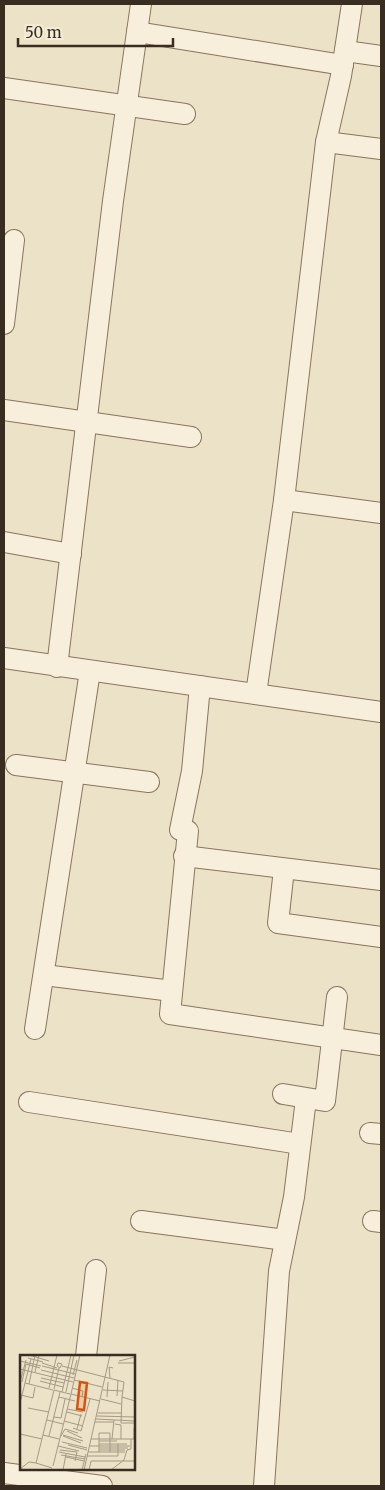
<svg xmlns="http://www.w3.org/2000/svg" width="385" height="1490" font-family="Merriweather,serif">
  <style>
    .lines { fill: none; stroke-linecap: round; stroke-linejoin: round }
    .minor-casing { stroke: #88755e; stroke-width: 22 }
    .minor { stroke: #f7efdb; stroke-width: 20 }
    .inset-road { fill: none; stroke: #a49a85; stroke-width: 1 }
    .view { fill: #d6550e; fill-opacity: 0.15; stroke: #d6550e; stroke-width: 2.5 }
    .inset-edge { fill: none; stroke: #392d21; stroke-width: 2.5 }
  </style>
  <rect width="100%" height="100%" fill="#ece2c8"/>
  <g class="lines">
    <g class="minor-casing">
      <g id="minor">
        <path d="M 137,32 L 343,65"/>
        <path d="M 345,51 L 381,56"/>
        <path d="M 4,88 L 185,114"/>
        <path d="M 326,142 L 381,149"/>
        <path d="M 4,324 L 14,240"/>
        <path d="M 4,410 L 191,437"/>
        <path d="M 284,500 L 381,513"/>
        <path d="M 4,542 L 71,554"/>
        <path d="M 4,658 L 381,712"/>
        <path d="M 57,667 L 113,201 L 141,4"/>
        <path d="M 200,686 L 192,771 L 180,830 L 188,831 L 170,1014 L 381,1045"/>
        <path d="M 256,694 L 284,500 L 326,142 L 341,76 L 352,4"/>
        <path d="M 16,765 L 149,782"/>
        <path d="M 184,856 L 381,880"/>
        <path d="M 284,869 L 278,923 L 381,937"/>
        <path d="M 44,975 L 172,991"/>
        <path d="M 35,1029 L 90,671"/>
        <path d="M 283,1094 L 325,1101 L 337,997"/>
        <path d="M 29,1102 L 300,1144"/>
        <path d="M 370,1133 L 381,1134"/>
        <path d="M 141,1221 L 285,1240"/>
        <path d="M 373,1221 L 381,1222"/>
        <path d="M 86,1356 L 96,1270"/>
        <path d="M 4,1473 L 102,1486"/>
        <path d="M 264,1486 L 279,1271 L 294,1197 L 306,1099"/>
      </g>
    </g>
    <use href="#minor" class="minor"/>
  </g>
  <g transform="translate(20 1355)">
    <rect width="115" height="115" fill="#ece2c8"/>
    <path class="inset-road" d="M 9,0 L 29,6M 8,3 L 23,7M 0,6 L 21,11M 99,6 L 115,2M 22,8 L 37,13M 38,8 L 42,9 L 40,13 L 37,11 ZM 98,8 L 115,8M 22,11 L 55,19M 42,11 L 104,27 L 102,42 L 115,46M 0,14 L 53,27M 21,15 L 54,23M 115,15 L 115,32M 15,17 L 19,0M 53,20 L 57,5M 21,23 L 44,28M 90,23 L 89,12 L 93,13M 54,25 L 82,32M 20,26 L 43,32M 0,27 L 6,5M 2,27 L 6,9 L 20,13M 5,28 L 11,4M 5,28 L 33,35M 9,29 L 15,0M 29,33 L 37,0M 52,33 L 63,36 L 62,42M 34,34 L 39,13M 34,35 L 50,39M 83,35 L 103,36M 42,37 L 51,0M 46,37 L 54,0M 51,39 L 80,46M 51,39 L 60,0M 1,40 L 13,43 L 15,32M 97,41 L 98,25M 39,42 L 55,46M 87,42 L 88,27M 102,42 L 101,68 L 115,68M 81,44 L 101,49M 0,48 L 5,28M 8,53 L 29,57M 47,54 L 63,57M 47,57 L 62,61M 78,58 L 101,58M 77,61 L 115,62M 34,62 L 41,63 L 45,44M 76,64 L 115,66M 27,65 L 43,69M 44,66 L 63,71M 75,67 L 94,67M 95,69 L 101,70 L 101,84M 53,73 L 61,76 L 70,44M 57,74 L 61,59M 47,76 L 62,83M 0,79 L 22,84M 23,80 L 39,84M 43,80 L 63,86M 29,81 L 40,37M 41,81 L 45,74 L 58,78M 43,81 L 61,88M 71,84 L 114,84 L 114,73M 92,84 L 94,65M 79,86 L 97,86M 42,87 L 67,93M 79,89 L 107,89M 48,90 L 67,95M 38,91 L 59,96M 70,91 L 110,91M 79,93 L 108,93M 40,95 L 57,97 L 55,106M 79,95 L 105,95M 39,97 L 65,102M 68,97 L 105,97M 79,97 L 79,78 L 90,78 L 90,97M 41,100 L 65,104M 67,101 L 98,101 L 98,89M 46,102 L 64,106M 16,108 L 34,35M 16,108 L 32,113M 33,111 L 51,39M 0,114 L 9,107 L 16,108M 43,115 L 46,99M 62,115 L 66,99M 64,115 L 90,0M 69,115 L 71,106 L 115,106M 91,115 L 104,105 L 107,95 L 111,94 L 111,84"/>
    <path class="view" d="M 60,27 L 67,28 L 64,55 L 57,54 Z"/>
    <rect width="115" height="115" class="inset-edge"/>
  </g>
  <rect width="385" height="1490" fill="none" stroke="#392d21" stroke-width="10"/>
  <path d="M18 38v8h155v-8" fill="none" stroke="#392d21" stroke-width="2.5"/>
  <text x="25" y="38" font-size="15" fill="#392d21" stroke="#f4ecd7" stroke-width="4" paint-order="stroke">50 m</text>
</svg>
